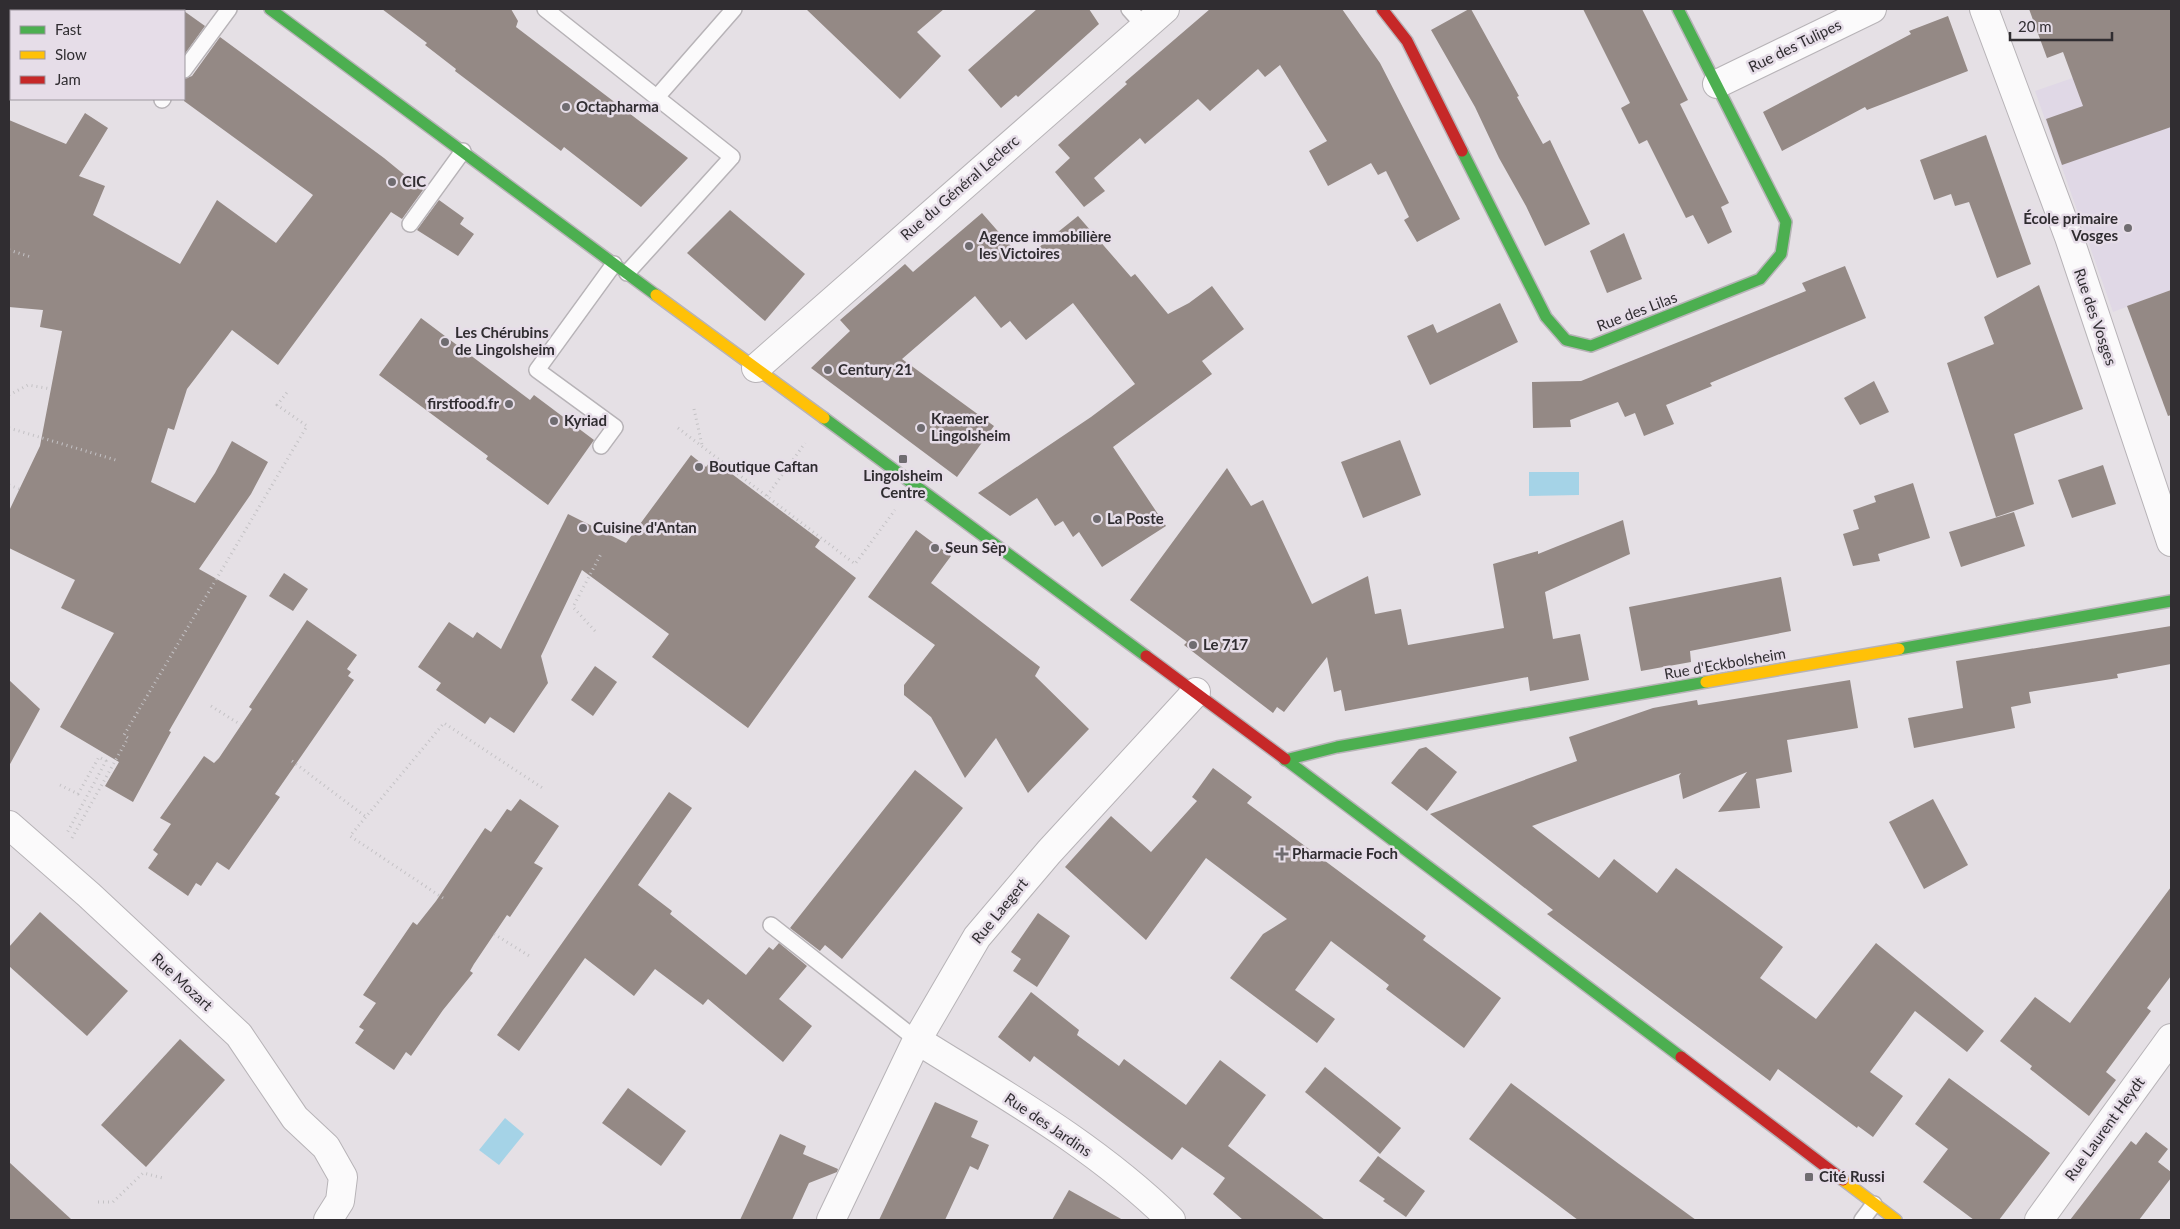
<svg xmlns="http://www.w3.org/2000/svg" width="2180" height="1229" font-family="Lato,sans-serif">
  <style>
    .education { fill: #e0d8e6 }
    .water { fill: #a5d3e7 }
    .building { fill: #948985 }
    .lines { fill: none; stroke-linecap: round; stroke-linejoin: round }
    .lane-casing { stroke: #b7b3b7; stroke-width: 18 }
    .street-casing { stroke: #b7b3b7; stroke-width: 30 }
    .fast-casing { stroke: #b7b3b7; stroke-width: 14 }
    .slow-casing { stroke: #b7b3b7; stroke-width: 14 }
    .jam-casing { stroke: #b7b3b7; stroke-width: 14 }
    .path { stroke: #c4c2c5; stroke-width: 3; stroke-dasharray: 1 4; stroke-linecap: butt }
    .lane { stroke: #fbfafb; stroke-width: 15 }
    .street { stroke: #fbfafb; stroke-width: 28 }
    .fast { stroke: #4caf50; stroke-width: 11 }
    .slow { stroke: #ffc107; stroke-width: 11 }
    .jam { stroke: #c62828; stroke-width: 11 }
    .poi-dot { fill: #6f6c70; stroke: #e6dde8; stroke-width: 2 }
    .labels { text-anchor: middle; stroke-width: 5; stroke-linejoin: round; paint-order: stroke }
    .street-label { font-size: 15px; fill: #302d31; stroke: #e6dde8 }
    .poi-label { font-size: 15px; font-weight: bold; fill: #302d31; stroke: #e6dde8; text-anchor: start }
  </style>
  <rect width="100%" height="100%" fill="#e5e0e5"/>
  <path class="education" d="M 2171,44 L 2171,290 L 2113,312 L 2035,91 Z"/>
  <g class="water">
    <path d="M 1529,472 L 1579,472 L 1579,495 L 1529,496 Z"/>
    <path d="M 505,1118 L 524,1134 L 499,1165 L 479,1150 Z"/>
  </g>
  <g class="building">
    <path d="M 382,9 L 511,9 L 518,21 L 516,27 L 688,158 L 641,207 L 564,147 L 561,151 L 500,105 L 455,71 L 456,69 L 425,45 L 427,43 Z"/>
    <path d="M 806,9 L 944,9 L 917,32 L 941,56 L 900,99 Z"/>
    <path d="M 1037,9 L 1089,9 L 1099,24 L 1018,97 L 1016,95 L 1001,108 L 968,70 Z"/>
    <path d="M 1210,9 L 1342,9 L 1380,63 L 1460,219 L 1417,242 L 1404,220 L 1409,217 L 1386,171 L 1378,175 L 1371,163 L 1328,186 L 1309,151 L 1327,141 L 1280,65 L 1265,77 L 1258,69 L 1210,111 L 1198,99 L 1145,144 L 1140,138 L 1094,178 L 1105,191 L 1084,207 L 1055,172 L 1070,158 L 1058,145 L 1127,84 L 1125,82 Z"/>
    <path d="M 1469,9 L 1471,9 L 1519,96 L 1517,97 L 1543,144 L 1550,140 L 1590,224 L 1545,246 L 1526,206 L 1499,158 L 1475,107 L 1431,30 Z"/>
    <path d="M 1583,9 L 1642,9 L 1688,100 L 1680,104 L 1729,203 L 1721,207 L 1732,232 L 1708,244 L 1693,215 L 1686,218 L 1647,140 L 1639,144 L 1621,108 L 1630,103 Z"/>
    <path d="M 2029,9 L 2171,9 L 2171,127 L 2062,165 L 2046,119 L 2083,106 L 2063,52 L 2047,58 Z"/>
    <path d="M 184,11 L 205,26 L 184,55 Z"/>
    <path d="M 1948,16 L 1968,71 L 1867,110 L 1865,107 L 1782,151 L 1763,112 L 1911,34 L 1909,31 Z"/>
    <path d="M 220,37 L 384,158 L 423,190 L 402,219 L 391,212 L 278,365 L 232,330 L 187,389 L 174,430 L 168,428 L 151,482 L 195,503 L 215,473 L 232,441 L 268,462 L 251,494 L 199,569 L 247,596 L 169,731 L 171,732 L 133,802 L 105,786 L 119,762 L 60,727 L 114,633 L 61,608 L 75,580 L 9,548 L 9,511 L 40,446 L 62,331 L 40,327 L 43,310 L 9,307 L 9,120 L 66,144 L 85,113 L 108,128 L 79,176 L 105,186 L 93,215 L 180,264 L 217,200 L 276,243 L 313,195 L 184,101 L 184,79 L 192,76 Z"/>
    <path d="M 1986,135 L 2031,264 L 1997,278 L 1969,202 L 1955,206 L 1951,194 L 1934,200 L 1920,160 Z"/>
    <path d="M 439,200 L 464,218 L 460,224 L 474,234 L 458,256 L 417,230 Z"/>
    <path d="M 730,210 L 805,274 L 765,321 L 687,253 Z"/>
    <path d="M 982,213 L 1023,260 L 1078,216 L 1131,277 L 1135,274 L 1168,314 L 1189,303 L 1212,286 L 1244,329 L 1202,361 L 1212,374 L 1113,447 L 1166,526 L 1102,567 L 1079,532 L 1073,537 L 1063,521 L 1055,526 L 1037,498 L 1010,516 L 978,493 L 1091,417 L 1135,384 L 1073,303 L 1026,340 L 1010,321 L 1001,328 L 975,296 L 902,359 L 994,426 L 957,477 L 811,368 L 850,331 L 840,320 L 905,264 L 913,272 Z"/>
    <path d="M 1624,233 L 1642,279 L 1607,293 L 1590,251 Z"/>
    <path d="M 1845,266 L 1866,318 L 1710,383 L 1712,386 L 1666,405 L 1674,424 L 1644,436 L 1635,413 L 1625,417 L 1618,402 L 1570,420 L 1571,427 L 1533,428 L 1532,382 L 1581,381 L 1806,291 L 1802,283 Z"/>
    <path d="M 2039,285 L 2083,409 L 2014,434 L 2034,504 L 1996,517 L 1947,363 L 1994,344 L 1984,317 Z"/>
    <path d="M 2171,290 L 2171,415 L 2168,416 L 2127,306 Z"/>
    <path d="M 1500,303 L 1518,342 L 1430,385 L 1407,336 L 1433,324 L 1437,333 Z"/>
    <path d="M 421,318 L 530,400 L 534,395 L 594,440 L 548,505 L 486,459 L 488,456 L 379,375 Z"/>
    <path d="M 1874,381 L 1889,412 L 1860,425 L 1844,398 Z"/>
    <path d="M 1400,440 L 1421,495 L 1363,518 L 1341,462 Z"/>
    <path d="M 691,455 L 706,467 L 712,459 L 820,540 L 815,547 L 856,578 L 748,728 L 652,657 L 669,634 L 582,570 L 541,656 L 548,683 L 514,733 L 490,717 L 485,724 L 436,690 L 441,683 L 418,667 L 449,622 L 473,638 L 477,632 L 501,649 L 568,514 L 626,543 Z"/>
    <path d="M 2103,465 L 2116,504 L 2072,518 L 2058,480 Z"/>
    <path d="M 1227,468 L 1251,506 L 1263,500 L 1312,604 L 1368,576 L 1375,614 L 1401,609 L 1408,645 L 1504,628 L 1493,564 L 1538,551 L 1538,554 L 1623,520 L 1630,554 L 1545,592 L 1553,639 L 1580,634 L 1589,680 L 1530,691 L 1528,677 L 1345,711 L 1341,690 L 1334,692 L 1327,657 L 1284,712 L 1277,707 L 1273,713 L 1184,645 L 1187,642 L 1130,600 Z"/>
    <path d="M 1913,483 L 1930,538 L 1878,554 L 1880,561 L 1853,566 L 1843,534 L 1859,529 L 1853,510 L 1876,502 L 1874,496 Z"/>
    <path d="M 2014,512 L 2025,546 L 1961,567 L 1949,532 Z"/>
    <path d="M 916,530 L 951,556 L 931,583 L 1040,667 L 1035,676 L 1089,729 L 1028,793 L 996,738 L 965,778 L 931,717 L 904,695 L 904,685 L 935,645 L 868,597 Z"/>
    <path d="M 284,573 L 308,589 L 293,611 L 269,596 Z"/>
    <path d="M 1781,577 L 1791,631 L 1690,651 L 1691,662 L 1641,671 L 1629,607 Z"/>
    <path d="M 307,620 L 357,655 L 347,669 L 351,672 L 348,676 L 354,680 L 275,794 L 280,797 L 229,870 L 217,862 L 201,886 L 196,883 L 188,896 L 148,868 L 158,854 L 153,850 L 171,824 L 160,818 L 204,756 L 214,763 L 219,758 L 252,709 L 249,707 Z"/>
    <path d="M 2171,626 L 2171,664 L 2117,674 L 2118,678 L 2029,692 L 2031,703 L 2011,707 L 2015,728 L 1914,748 L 1908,718 L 1963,708 L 1956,661 Z"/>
    <path d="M 595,666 L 617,682 L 593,716 L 571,700 Z"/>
    <path d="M 9,680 L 40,709 L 9,766 Z"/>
    <path d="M 1850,680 L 1858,728 L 1787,740 L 1792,772 L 1756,779 L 1760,808 L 1718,812 L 1747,772 L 1683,799 L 1679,776 L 1681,773 L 1532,826 L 1599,878 L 1614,859 L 1657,893 L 1676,868 L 1783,947 L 1760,978 L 1816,1019 L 1876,943 L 1984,1031 L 1967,1052 L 1915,1011 L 1870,1072 L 1903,1096 L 1873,1137 L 1858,1126 L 1857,1128 L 1778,1069 L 1770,1081 L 1547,914 L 1553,910 L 1430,814 L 1577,761 L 1569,737 L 1653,708 L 1697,700 L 1698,705 Z"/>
    <path d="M 1426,747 L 1457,772 L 1427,811 L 1391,783 L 1419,749 Z"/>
    <path d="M 1213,768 L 1252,797 L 1247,803 L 1426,936 L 1423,940 L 1501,998 L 1464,1048 L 1386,989 L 1389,985 L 1331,941 L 1295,990 L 1335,1019 L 1317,1043 L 1230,978 L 1263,934 L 1287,919 L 1206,858 L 1146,940 L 1065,867 L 1111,816 L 1151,852 L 1197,801 L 1192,797 Z"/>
    <path d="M 915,770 L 963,808 L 842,959 L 825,945 L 820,951 L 790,928 Z"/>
    <path d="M 669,792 L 692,808 L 638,885 L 672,911 L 670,914 L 746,975 L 769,947 L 773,950 L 779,943 L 807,966 L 779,999 L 812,1026 L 783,1062 L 708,999 L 703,1005 L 655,969 L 634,996 L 585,958 L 519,1051 L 497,1035 Z"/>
    <path d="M 520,799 L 559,826 L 534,863 L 543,868 L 510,917 L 507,915 L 474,964 L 470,971 L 473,973 L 443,1010 L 411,1056 L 406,1052 L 394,1070 L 355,1043 L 364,1030 L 359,1027 L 376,1003 L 363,995 L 413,922 L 417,925 L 436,901 L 485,828 L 491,832 L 507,809 L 511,811 Z"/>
    <path d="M 1933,799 L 1968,865 L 1924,889 L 1889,822 Z"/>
    <path d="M 2171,887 L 2171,976 L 2147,1008 L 2151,1011 L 2106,1072 L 2116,1080 L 2089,1116 L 2030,1069 L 2032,1066 L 2000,1041 L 2035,997 L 2070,1023 Z"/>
    <path d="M 40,912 L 128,991 L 87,1036 L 9,966 L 9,947 Z"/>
    <path d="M 1038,913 L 1070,936 L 1037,987 L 1013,971 L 1021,959 L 1011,952 Z"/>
    <path d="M 1031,992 L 1079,1030 L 1077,1035 L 1119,1066 L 1124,1059 L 1186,1105 L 1220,1060 L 1266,1095 L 1228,1146 L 1325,1220 L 1243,1220 L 1213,1194 L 1225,1178 L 1182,1147 L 1172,1160 L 1034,1056 L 1030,1062 L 998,1037 Z"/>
    <path d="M 180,1039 L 225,1080 L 146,1167 L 101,1125 Z"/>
    <path d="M 1325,1067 L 1401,1128 L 1380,1154 L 1305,1092 Z"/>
    <path d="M 1949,1078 L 2050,1153 L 1999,1220 L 1974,1220 L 1923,1182 L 1948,1149 L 1915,1124 Z"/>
    <path d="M 1511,1083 L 1619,1164 L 1696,1220 L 1578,1220 L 1546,1196 L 1469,1139 Z"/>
    <path d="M 628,1088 L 686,1131 L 661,1166 L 602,1123 Z"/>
    <path d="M 935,1102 L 978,1121 L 971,1137 L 989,1145 L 978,1170 L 970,1166 L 945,1220 L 879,1220 Z"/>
    <path d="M 2146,1132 L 2168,1149 L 2158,1162 L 2171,1172 L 2171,1178 L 2139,1220 L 2070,1220 L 2131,1141 L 2136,1145 Z"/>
    <path d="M 780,1134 L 806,1146 L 803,1154 L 838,1169 L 837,1172 L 809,1183 L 792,1220 L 740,1220 Z"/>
    <path d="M 1378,1156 L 1425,1191 L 1406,1217 L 1383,1201 L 1385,1199 L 1359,1181 Z"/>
    <path d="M 9,1162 L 72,1220 L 9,1220 Z"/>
    <path d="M 1069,1190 L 1123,1220 L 1052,1220 Z"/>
  </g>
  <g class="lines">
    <g class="lane-casing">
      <g id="lane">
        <path d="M 545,9 L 732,157 L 627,273"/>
        <path d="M 1129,9 L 1145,27"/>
        <path d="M 184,70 L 229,9"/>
        <path d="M 657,97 L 734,9"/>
        <path d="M 162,100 L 163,99"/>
        <path d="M 410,224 L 463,151"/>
        <path d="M 601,446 L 615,427 L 537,370 L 614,264"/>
        <path d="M 771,925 L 917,1040"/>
        <path d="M 1862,1220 L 1874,1204"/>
      </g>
    </g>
    <g class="street-casing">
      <g id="street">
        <path d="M 1984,9 L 2069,237 L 2171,542"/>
        <path d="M 1717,84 L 1872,9"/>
        <path d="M 756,368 L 1165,9"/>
        <path d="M 9,825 L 89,895 L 239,1035 L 295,1118 L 326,1147 L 343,1177 L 340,1201 L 328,1220"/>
        <path d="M 917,1040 C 1005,1095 1097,1147 1171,1220"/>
        <path d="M 831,1220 L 917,1040 L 977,937 L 1049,852 L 1196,692"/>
        <path d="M 2039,1220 L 2171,1038"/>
      </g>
    </g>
    <g class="fast-casing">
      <g id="fast">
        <path d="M 270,9 L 656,295"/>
        <path d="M 1462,151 L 1546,317 L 1566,340 L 1591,346 L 1760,279 L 1781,254 L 1786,222 L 1678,9"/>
        <path d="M 824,418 L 1146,656"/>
        <path d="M 1899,649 L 2171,601"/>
        <path d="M 1285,759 L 1681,1057"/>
        <path d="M 1285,760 L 1337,747 L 1706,682"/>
      </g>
    </g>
    <g class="slow-casing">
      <g id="slow">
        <path d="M 656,295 L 824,418"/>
        <path d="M 1706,682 L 1899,649"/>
        <path d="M 1843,1180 L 1896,1220"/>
      </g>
    </g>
    <g class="jam-casing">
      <g id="jam">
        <path d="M 1382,9 L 1407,41 L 1462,151"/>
        <path d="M 1146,656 L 1285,759"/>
        <path d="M 1681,1057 L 1843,1180"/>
      </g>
    </g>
    <g class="path">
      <path d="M 9,250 L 31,257"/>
      <path d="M 9,395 L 28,385 L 51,389"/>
      <path d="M 694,409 L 702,445"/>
      <path d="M 9,428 L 119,461"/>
      <path d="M 678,428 L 855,564 L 895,510"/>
      <path d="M 9,485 L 19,489"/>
      <path d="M 767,496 L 805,443"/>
      <path d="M 595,631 L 573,607 L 602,552"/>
      <path d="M 211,706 L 241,725"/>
      <path d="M 292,761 L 366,817"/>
      <path d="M 60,785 L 78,794 L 99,757 L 106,761 L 67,833"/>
      <path d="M 72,838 L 128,738 L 124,735 L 307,426 L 277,405 L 289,390"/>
      <path d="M 443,898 L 350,836 L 444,723 L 544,789"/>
      <path d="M 494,934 L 531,957"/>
      <path d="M 98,1202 L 113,1202 L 143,1173 L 163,1178"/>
    </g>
    <use href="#lane" class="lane"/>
    <use href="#street" class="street"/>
    <use href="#fast" class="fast"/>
    <use href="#slow" class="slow"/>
    <use href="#jam" class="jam"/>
  </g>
  <g class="poi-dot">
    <circle cx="566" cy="107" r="5"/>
    <circle cx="392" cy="182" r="5"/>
    <circle cx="2128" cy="228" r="5"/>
    <circle cx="969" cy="246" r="5"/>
    <circle cx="445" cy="342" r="5"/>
    <circle cx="828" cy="370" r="5"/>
    <circle cx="509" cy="404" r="5"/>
    <circle cx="554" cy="421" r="5"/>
    <circle cx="921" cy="428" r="5"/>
    <rect x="898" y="454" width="10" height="10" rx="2.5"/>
    <circle cx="699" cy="467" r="5"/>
    <circle cx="1097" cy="519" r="5"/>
    <circle cx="583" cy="528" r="5"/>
    <circle cx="935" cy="548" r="5"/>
    <circle cx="1193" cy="645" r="5"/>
    <path d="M1279.5 846.5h5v5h5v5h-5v5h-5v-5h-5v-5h5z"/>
    <rect x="1804" y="1172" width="10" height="10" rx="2.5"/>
  </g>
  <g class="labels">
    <g class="street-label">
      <text transform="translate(1795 46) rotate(-26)" y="5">Rue des Tulipes</text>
      <text transform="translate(960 188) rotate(-41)" y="5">Rue du Général Leclerc</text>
      <text transform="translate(1637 312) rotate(-21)" y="5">Rue des Lilas</text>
      <text transform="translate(2095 317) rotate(71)" y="5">Rue des Vosges</text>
      <text transform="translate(1725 664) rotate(-10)" y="5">Rue d'Eckbolsheim</text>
      <text transform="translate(1000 911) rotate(-51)" y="5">Rue Laegert</text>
      <text transform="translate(182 982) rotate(43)" y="5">Rue Mozart</text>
      <text transform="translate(1048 1125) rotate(34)" y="5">Rue des Jardins</text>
      <text transform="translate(2105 1129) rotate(-54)" y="5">Rue Laurent Heydt</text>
    </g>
    <g class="poi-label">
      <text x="576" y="112">Octapharma</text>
      <text x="402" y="187">CIC</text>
      <text x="2118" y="224" text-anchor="end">École primaire<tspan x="2118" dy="17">Vosges</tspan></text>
      <text x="979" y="242">Agence immobilière<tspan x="979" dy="17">les Victoires</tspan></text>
      <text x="455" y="338">Les Chérubins<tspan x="455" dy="17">de Lingolsheim</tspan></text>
      <text x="838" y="375">Century 21</text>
      <text x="499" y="409" text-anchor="end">firstfood.fr</text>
      <text x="931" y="424">Kraemer<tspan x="931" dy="17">Lingolsheim</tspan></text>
      <text x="564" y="426">Kyriad</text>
      <text x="709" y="472">Boutique Caftan</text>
      <text x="903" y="481" text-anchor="middle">Lingolsheim<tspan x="903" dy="17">Centre</tspan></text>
      <text x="1107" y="524">La Poste</text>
      <text x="593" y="533">Cuisine d'Antan</text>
      <text x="945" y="553">Seun Sèp</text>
      <text x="1203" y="650">Le 717</text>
      <text x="1292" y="859">Pharmacie Foch</text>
      <text x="1819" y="1182">Cité Russi</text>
    </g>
  </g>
  <rect width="2180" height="1229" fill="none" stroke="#302d31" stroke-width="20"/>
  <rect x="10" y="10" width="175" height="90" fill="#e6dde8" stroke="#9d979f"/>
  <rect x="20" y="26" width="25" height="8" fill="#4caf50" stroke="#9d979f"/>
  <text x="55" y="35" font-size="15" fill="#302d31">Fast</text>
  <rect x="20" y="51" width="25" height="8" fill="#ffc107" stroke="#9d979f"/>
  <text x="55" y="60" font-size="15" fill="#302d31">Slow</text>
  <rect x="20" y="76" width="25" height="8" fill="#c62828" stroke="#9d979f"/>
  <text x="55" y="85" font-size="15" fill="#302d31">Jam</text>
  <path d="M2010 32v8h102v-8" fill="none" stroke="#302d31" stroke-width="2.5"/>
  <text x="2018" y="32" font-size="15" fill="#302d31" stroke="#e6dde8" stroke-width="4" paint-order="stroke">20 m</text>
</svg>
